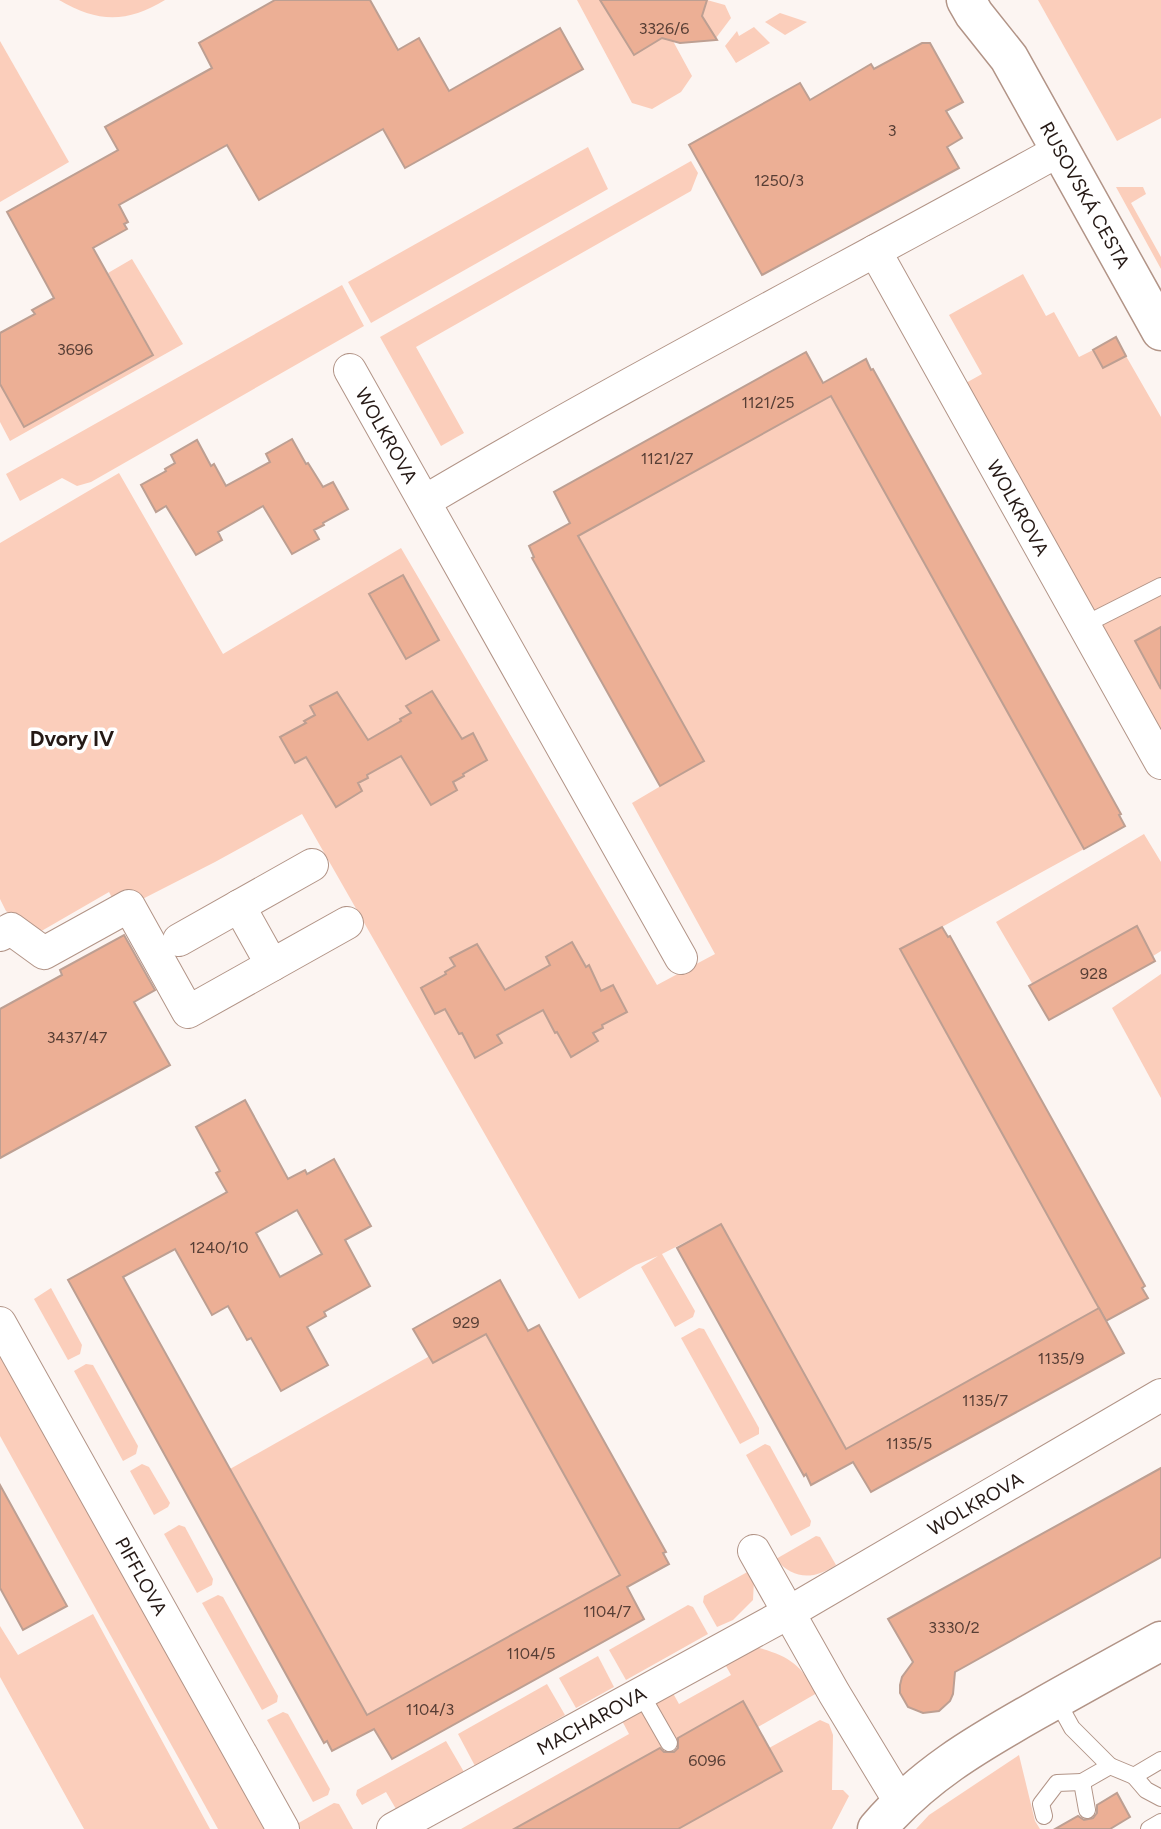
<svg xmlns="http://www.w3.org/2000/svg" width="1161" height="1829" font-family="Figtree,sans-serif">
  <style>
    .green { fill: #fbcebb }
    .building { fill: #ecaf95; stroke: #bd9f92; stroke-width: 2; fill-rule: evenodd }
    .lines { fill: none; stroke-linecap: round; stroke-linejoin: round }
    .service-casing { stroke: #b29487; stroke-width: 18 }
    .minor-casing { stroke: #b29487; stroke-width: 34 }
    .tertiary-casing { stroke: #b29487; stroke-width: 41 }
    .service { stroke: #fff; stroke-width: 16 }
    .minor { stroke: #fff; stroke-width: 32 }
    .tertiary { stroke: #fff; stroke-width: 38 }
    .labels { text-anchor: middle; stroke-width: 7; stroke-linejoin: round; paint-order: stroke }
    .number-label { font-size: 16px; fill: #573e35 }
    .street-label { font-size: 19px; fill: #251915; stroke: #fff }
    .neighbourhood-label { font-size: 21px; font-weight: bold; fill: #251915; stroke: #fff }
  </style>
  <rect width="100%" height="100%" fill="#fcf5f2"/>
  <g class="green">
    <path d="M 59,0 L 165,0 C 127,23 98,23 59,0 Z"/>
    <path d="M 577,0 L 609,0 L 606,10 L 634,55 L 662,38 L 673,41 L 692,76 L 681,92 L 652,109 L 632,103 Z"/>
    <path d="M 707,0 L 725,5 L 731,18 L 716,38 L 709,27 L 700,23 Z"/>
    <path d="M 1038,0 L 1161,0 L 1161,118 L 1117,141 Z"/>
    <path d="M 780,13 L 807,22 L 785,35 L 765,22 Z"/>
    <path d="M 754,27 L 770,43 L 736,63 L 725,46 L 737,31 L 739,36 Z"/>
    <path d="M 0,41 L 69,162 L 0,202 Z"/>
    <path d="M 588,147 L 608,189 L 371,323 L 348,282 Z"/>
    <path d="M 691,161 L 698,173 L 691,191 L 416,347 L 464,433 L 441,446 L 380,337 Z"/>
    <path d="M 1116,187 L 1143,187 L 1146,194 L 1131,203 L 1161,257 L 1161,269 Z"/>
    <path d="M 132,259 L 183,344 L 10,441 L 0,422 L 0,384 L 24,426 L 146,341 L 108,273 Z"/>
    <path d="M 1023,274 L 1046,316 L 1054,312 L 1079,357 L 1093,350 L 1104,368 L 1126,356 L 1161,417 L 1161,736 L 964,384 L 982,374 L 949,315 Z"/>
    <path d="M 342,285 L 364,326 L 91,482 L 77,486 L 62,478 L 20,501 L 6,474 Z"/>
    <path d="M 831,396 L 1084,849 L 900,950 L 1099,1308 L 846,1449 L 721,1224 L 662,1254 L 695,1311 L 693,1317 L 675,1327 L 641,1267 L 658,1256 L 636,1265 L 579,1299 L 302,814 L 215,862 L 119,911 L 109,892 L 38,933 L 6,911 L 0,899 L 0,543 L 119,473 L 223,654 L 401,548 L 657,985 L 715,954 L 632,803 L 703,761 L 578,536 Z"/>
    <path d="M 1144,834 L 1161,862 L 1161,951 L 1153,956 L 1137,926 L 1033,985 L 996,922 Z"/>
    <path d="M 1161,974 L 1161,1098 L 1112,1008 Z"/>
    <path d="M 51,1288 L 82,1345 L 80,1354 L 68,1360 L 34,1299 Z"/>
    <path d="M 699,1328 L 704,1329 L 759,1428 L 759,1434 L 740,1444 L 681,1338 Z"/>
    <path d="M 486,1333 L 620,1575 L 367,1715 L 230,1469 L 428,1357 Z"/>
    <path d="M 0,1342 L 267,1829 L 218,1829 L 0,1436 Z"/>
    <path d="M 86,1364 L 93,1365 L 138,1446 L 136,1454 L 123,1461 L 74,1371 Z"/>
    <path d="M 765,1444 L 770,1446 L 811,1521 L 810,1526 L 791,1536 L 746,1455 Z"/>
    <path d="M 142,1464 L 149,1467 L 170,1503 L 168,1507 L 154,1515 L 130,1471 Z"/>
    <path d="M 179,1525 L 185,1527 L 213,1579 L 212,1585 L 197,1593 L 164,1534 Z"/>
    <path d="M 816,1536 L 820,1537 L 836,1565 C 814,1580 793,1580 776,1559 Z"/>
    <path d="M 751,1570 L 754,1580 L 753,1600 L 733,1620 L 717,1627 L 703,1602 L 704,1596 Z"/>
    <path d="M 218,1595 L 223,1597 L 278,1696 L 277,1702 L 262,1710 L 202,1603 Z"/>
    <path d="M 688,1605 L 693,1607 L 708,1634 L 626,1680 L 609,1650 Z"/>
    <path d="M 93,1614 L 210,1829 L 84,1829 L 0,1677 L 0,1626 L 18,1655 Z"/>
    <path d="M 756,1647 C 789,1656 799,1663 817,1693 L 758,1727 L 743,1702 L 514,1829 L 461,1829 L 629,1734 L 619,1715 L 669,1686 L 679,1704 L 731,1675 L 721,1657 Z"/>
    <path d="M 598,1656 L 614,1687 L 576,1708 L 559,1678 Z"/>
    <path d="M 547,1684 L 565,1715 L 475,1766 L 458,1734 Z"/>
    <path d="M 283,1712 L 288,1714 L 330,1789 L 328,1795 L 313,1802 L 267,1720 Z"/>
    <path d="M 820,1720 L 829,1724 L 833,1735 L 832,1790 L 843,1790 L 849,1796 L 832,1829 L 678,1829 L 782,1771 L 769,1748 Z"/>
    <path d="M 446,1741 L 464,1772 L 396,1809 L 386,1792 L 362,1805 L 356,1795 L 357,1790 Z"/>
    <path d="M 1019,1755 L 1035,1821 L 1040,1829 L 916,1829 L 929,1815 Z"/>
    <path d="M 334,1803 L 339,1804 L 353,1829 L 300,1829 L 295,1825 Z"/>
  </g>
  <g class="building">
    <path d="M 275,0 L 370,0 L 398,50 L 419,38 L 449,91 L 560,28 L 583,69 L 405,168 L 383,129 L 259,200 L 227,145 L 119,205 L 128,222 L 124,224 L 127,229 L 93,248 L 153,355 L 24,427 L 0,384 L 0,333 L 35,314 L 32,310 L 54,298 L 7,212 L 118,150 L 105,127 L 212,68 L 199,43 Z"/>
    <path d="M 600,0 L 707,0 L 702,16 L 717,40 L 680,43 L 662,38 L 634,55 Z"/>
    <path d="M 922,43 L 930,43 L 963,102 L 946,111 L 962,138 L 947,147 L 959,168 L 762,275 L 689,145 L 800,83 L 810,100 L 871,64 L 874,69 Z"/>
    <path d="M 1116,337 L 1126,356 L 1103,368 L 1093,350 Z"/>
    <path d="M 806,352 L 823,383 L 866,359 L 871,370 L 873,369 L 1121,814 L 1119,815 L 1125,826 L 1084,849 L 831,396 L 578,536 L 704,761 L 660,786 L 532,558 L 534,557 L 529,546 L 570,523 L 554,492 Z"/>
    <path d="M 292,439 L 306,464 L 308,463 L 323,487 L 333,482 L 348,509 L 323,523 L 324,525 L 314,530 L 319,539 L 292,554 L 263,506 L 218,532 L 222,540 L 196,555 L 166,506 L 156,512 L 141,485 L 166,471 L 165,469 L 175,463 L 171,455 L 197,440 L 211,466 L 214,464 L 226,486 L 270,462 L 266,454 Z"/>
    <path d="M 403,575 L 439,640 L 406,659 L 369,594 Z"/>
    <path d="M 1161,627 L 1161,689 L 1135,641 Z"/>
    <path d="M 432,691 L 462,739 L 473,733 L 487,760 L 463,774 L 464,776 L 453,782 L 457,790 L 431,805 L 401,756 L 367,775 L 368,778 L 358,783 L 362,791 L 336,807 L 306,757 L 295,763 L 280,737 L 306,723 L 304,721 L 315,715 L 310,706 L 337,692 L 368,740 L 401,721 L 400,719 L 411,713 L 406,706 Z"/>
    <path d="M 1137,926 L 1155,961 L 1049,1020 L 1029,986 Z"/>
    <path d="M 942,927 L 948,937 L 950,936 L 1145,1286 L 1142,1288 L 1148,1298 L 1106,1321 L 900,949 Z"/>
    <path d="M 124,935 L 155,990 L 134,1002 L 170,1065 L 0,1158 L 0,1009 L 62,975 L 60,970 Z"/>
    <path d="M 572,942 L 586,967 L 589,965 L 601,991 L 613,985 L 627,1012 L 602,1025 L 603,1028 L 593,1033 L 598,1041 L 571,1057 L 557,1032 L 555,1033 L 543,1010 L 497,1035 L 502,1043 L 475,1058 L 462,1033 L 459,1034 L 445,1009 L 435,1014 L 421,988 L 446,974 L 445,972 L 455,966 L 450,958 L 477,944 L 505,990 L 550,965 L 546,957 Z"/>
    <path d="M 245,1100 L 288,1179 L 305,1170 L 307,1174 L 334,1159 L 371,1226 L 345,1240 L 370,1286 L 324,1312 L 326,1316 L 307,1327 L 328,1365 L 281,1391 L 251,1338 L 247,1340 L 228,1306 L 212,1315 L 175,1249 L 123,1277 L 367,1715 L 620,1575 L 486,1334 L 433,1363 L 413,1329 L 500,1280 L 528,1331 L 539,1325 L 666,1552 L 663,1553 L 669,1564 L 627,1587 L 644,1619 L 392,1759 L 374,1729 L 332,1751 L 327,1741 L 324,1743 L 68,1280 L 227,1192 L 216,1173 L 220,1171 L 196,1127 ZM 297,1210 L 322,1254 L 280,1277 L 256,1233 Z"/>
    <path d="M 721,1224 L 846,1449 L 1099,1308 L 1124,1353 L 871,1492 L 853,1462 L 811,1485 L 806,1474 L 804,1476 L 677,1248 Z"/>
    <path d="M 1161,1468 L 1161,1557 L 955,1672 L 953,1694 L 950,1701 L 939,1711 L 923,1713 L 908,1707 L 900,1693 L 900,1685 L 902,1677 L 913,1662 L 888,1619 Z"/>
    <path d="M 0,1485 L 67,1606 L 23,1630 L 0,1588 Z"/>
    <path d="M 743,1701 L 782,1771 L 678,1829 L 514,1829 L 660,1748 L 664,1752 L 674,1752 L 678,1748 L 678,1738 Z"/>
    <path d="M 1117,1793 L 1130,1817 L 1110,1829 L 1055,1829 L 1078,1816 L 1084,1820 L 1093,1818 L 1097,1813 L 1097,1805 Z"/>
  </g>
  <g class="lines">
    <g class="service-casing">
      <g id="service">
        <path d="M 1084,625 L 1161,586"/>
        <path d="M 641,1694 L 669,1743"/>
        <path d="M 1056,1699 L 1072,1728 L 1110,1766 L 1134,1776 L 1161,1760"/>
        <path d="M 1134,1776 L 1146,1790 L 1161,1798"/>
        <path d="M 1087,1810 L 1082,1782 L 1110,1766"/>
        <path d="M 1044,1816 L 1041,1804 L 1057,1783 L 1082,1782"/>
        <path d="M 1149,1829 L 1161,1822"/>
      </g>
    </g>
    <g class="minor-casing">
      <g id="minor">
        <path id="s1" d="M 875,251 L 1161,763"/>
        <path id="s2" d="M 350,370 L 681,958"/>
        <path d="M 425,501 C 633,378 849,267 1060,150"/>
        <path d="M 239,906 L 272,965"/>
        <path d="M 0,935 L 11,929 L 44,953 L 129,906 L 188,1012 L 347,923"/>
        <path d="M 179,940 L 312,865"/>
        <path id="s3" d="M 0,1323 L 283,1829"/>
        <path d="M 754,1551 L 834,1693 L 900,1802"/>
        <path id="s4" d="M 393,1829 L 788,1613 L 1161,1395"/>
      </g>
    </g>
    <g class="tertiary-casing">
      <g id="tertiary">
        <path id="s5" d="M 966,0 L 974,14 L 1009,58 L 1161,331"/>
        <path d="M 877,1829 C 922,1776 975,1745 1035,1711 C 1077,1687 1119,1664 1161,1641"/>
      </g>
    </g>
    <use href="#service" class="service"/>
    <use href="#minor" class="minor"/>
    <use href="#tertiary" class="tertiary"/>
  </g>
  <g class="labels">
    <g class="number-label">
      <text x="664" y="34">3326/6</text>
      <text x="892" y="136">3</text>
      <text x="779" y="186">1250/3</text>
      <text x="75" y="355">3696</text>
      <text x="768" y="408">1121/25</text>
      <text x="667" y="464">1121/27</text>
      <text x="1094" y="979">928</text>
      <text x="77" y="1043">3437/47</text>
      <text x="219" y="1253">1240/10</text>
      <text x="466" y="1328">929</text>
      <text x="1061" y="1364">1135/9</text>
      <text x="985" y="1406">1135/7</text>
      <text x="909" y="1449">1135/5</text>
      <text x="607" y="1617">1104/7</text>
      <text x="954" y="1633">3330/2</text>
      <text x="531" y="1659">1104/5</text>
      <text x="430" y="1715">1104/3</text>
      <text x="707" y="1766">6096</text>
    </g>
    <g class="street-label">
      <text dy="7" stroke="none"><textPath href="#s5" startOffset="229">RUSOVSKÁ CESTA</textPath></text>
      <text dy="7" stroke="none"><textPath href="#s2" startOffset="75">WOLKROVA</textPath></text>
      <text dy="7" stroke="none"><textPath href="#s1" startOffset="294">WOLKROVA</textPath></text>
      <text dy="7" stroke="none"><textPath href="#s4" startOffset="667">WOLKROVA</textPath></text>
      <text dy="7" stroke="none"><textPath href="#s3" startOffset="290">PIFFLOVA</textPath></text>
      <text dy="7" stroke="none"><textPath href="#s4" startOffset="226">MACHAROVA</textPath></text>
    </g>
    <g class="neighbourhood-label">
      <text x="72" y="746">Dvory IV</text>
    </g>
  </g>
</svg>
